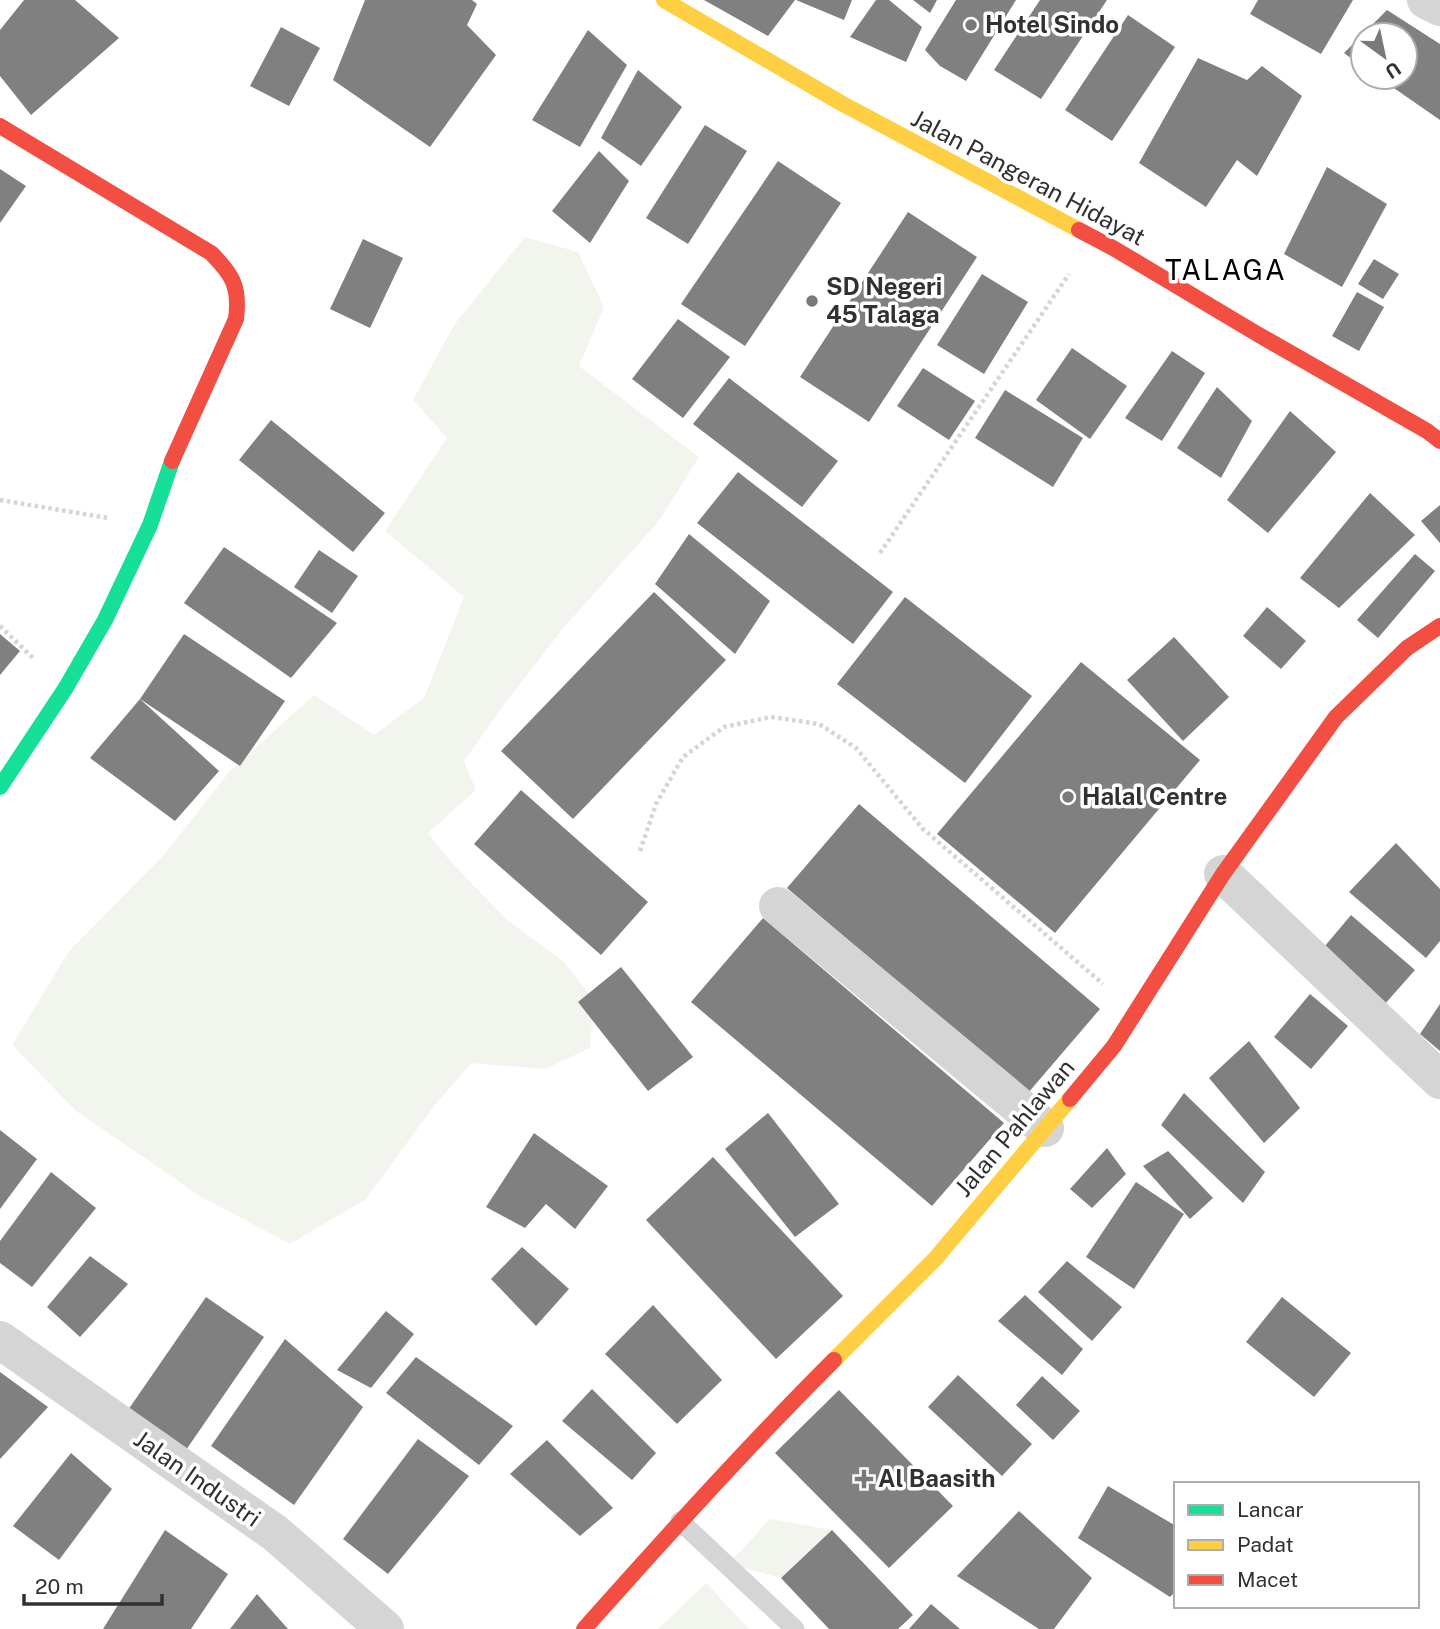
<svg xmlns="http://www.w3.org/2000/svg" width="1440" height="1629" font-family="'Public Sans',sans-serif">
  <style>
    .green { fill: #f2f5ed }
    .building { fill: #808080 }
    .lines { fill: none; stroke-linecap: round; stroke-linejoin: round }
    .path { stroke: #d5d5d5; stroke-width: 4.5; stroke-dasharray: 3.5 3.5; stroke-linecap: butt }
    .lane { stroke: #d5d5d5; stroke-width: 19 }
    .street { stroke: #d5d5d5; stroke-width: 38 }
    .fast { stroke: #16e098; stroke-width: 16 }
    .slow { stroke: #ffcf43; stroke-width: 16 }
    .jam { stroke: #f24e42; stroke-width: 16 }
    .poi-dot { fill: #797979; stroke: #fff; stroke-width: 2.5 }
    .labels { text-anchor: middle; stroke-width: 7; stroke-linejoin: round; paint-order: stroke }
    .poi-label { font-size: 24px; font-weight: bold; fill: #313131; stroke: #fff; text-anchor: start }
    .street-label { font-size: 24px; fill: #313131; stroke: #fff }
    .quarter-label { font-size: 28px; letter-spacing: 2px; fill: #000; stroke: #fff }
  </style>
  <rect width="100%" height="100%" fill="#fff"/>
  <g class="green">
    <path d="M 525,237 L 578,252 L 604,307 L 579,366 L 699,457 L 659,521 L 564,627 L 506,702 L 464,761 L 476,790 L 428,833 L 450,861 L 507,920 L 563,961 L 594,1000 L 590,1048 L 545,1069 L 471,1063 L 434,1106 L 366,1199 L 290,1244 L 200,1196 L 76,1111 L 12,1045 L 69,951 L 163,856 L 230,771 L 314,695 L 374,735 L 424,698 L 464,597 L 385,531 L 447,438 L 413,400 L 454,325 Z"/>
    <path d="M 770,1519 L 832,1530 L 781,1578 L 729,1564 Z"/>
    <path d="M 706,1583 L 749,1629 L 658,1629 Z"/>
  </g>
  <g class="building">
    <path d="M 24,0 L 75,0 L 119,38 L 31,115 L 0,76 L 0,30 Z"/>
    <path d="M 365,0 L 472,0 L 477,4 L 467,25 L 496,55 L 430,147 L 333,80 Z"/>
    <path d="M 704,0 L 795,0 L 768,36 Z"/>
    <path d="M 796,0 L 852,0 L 844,20 Z"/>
    <path d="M 876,0 L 889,0 L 922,27 L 906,62 L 850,37 Z"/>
    <path d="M 913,0 L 937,0 L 930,13 Z"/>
    <path d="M 956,0 L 1016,0 L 966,81 L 940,66 L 925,50 Z"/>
    <path d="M 1040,0 L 1107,0 L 1041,99 L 994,70 Z"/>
    <path d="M 1258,0 L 1353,0 L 1321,54 L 1250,14 Z"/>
    <path d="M 1387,10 L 1440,44 L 1440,120 L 1378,77 L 1405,77 L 1405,35 L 1363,35 L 1363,67 L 1344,53 Z"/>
    <path d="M 1128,15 L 1175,47 L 1112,141 L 1065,110 Z"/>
    <path d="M 281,27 L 320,48 L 289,106 L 250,86 Z"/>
    <path d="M 588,30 L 627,65 L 580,147 L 532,120 Z"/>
    <path d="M 1198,58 L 1247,80 L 1262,66 L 1302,96 L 1257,176 L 1237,160 L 1206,207 L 1139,163 Z"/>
    <path d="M 638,70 L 682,107 L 641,166 L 601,138 Z"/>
    <path d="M 705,125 L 747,151 L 688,244 L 646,218 Z"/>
    <path d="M 599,151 L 629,181 L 590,243 L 552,211 Z"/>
    <path d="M 778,161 L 841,203 L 745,346 L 681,304 Z"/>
    <path d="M 1327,167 L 1387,204 L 1342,287 L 1284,254 Z"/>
    <path d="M 0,169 L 26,186 L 0,223 Z"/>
    <path d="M 908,212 L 977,257 L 869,422 L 800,377 Z"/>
    <path d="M 363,239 L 403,258 L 370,328 L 330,309 Z"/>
    <path d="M 1374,259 L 1399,274 L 1383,299 L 1358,284 Z"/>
    <path d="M 982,274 L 1028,302 L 984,374 L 937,345 Z"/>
    <path d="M 1357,292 L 1384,307 L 1359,351 L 1332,336 Z"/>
    <path d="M 678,319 L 730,357 L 683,418 L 632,379 Z"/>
    <path d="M 1072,348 L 1127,386 L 1090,439 L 1036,400 Z"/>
    <path d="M 1172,351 L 1205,373 L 1162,441 L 1125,418 Z"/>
    <path d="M 923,368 L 975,401 L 949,440 L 897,406 Z"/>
    <path d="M 729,378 L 838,461 L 802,507 L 693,424 Z"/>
    <path d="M 1217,387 L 1252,421 L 1221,478 L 1177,448 Z"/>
    <path d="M 1005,390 L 1083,438 L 1053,487 L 975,438 Z"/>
    <path d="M 1290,411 L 1336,452 L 1268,533 L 1227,500 Z"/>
    <path d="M 271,420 L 385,513 L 353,552 L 239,460 Z"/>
    <path d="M 738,472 L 893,592 L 853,644 L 697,523 Z"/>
    <path d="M 1370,493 L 1415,535 L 1339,608 L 1300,578 Z"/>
    <path d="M 1440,505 L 1440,543 L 1421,521 Z"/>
    <path d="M 689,534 L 770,601 L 735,654 L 655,584 Z"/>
    <path d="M 224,547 L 337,623 L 291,678 L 184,603 Z"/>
    <path d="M 319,550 L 358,576 L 332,613 L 294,587 Z"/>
    <path d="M 1415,554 L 1435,571 L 1378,638 L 1357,620 Z"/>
    <path d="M 654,592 L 726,660 L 573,819 L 501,751 Z"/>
    <path d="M 905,597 L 1032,696 L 965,783 L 837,684 Z"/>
    <path d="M 1267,607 L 1306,641 L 1281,669 L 1243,636 Z"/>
    <path d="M 0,634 L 20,651 L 0,675 Z"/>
    <path d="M 184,634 L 285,701 L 240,766 L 140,699 Z"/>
    <path d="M 1174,637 L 1229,697 L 1183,741 L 1127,680 Z"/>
    <path d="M 1081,662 L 1200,760 L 1055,933 L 937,834 Z"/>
    <path d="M 140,699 L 219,771 L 175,821 L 90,758 Z"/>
    <path d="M 521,790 L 648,902 L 601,955 L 474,844 Z"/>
    <path d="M 859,804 L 1100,1009 L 1028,1093 L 787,888 Z"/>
    <path d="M 1396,843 L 1440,889 L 1440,941 L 1426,958 L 1349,892 Z"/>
    <path d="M 1351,915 L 1415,970 L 1376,1014 L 1314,959 Z"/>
    <path d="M 763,918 L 1004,1123 L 932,1206 L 691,1002 Z"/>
    <path d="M 621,967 L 693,1057 L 648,1091 L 578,1002 Z"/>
    <path d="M 1310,994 L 1348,1026 L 1311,1069 L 1274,1037 Z"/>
    <path d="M 1440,1004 L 1440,1051 L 1420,1034 Z"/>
    <path d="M 1249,1041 L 1300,1108 L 1264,1143 L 1209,1078 Z"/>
    <path d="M 1184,1093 L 1265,1172 L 1243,1203 L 1161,1125 Z"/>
    <path d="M 768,1113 L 839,1204 L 795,1237 L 725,1149 Z"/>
    <path d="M 0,1130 L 37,1159 L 0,1209 Z"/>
    <path d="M 534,1133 L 608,1186 L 575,1229 L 546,1204 L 525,1228 L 486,1207 Z"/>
    <path d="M 1107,1148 L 1126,1174 L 1092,1208 L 1070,1189 Z"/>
    <path d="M 1168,1151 L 1213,1198 L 1190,1219 L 1143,1166 Z"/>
    <path d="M 713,1157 L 843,1296 L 776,1359 L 646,1220 Z"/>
    <path d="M 51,1172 L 96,1208 L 32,1287 L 0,1263 L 0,1241 Z"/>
    <path d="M 1136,1182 L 1184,1214 L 1134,1289 L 1086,1257 Z"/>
    <path d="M 522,1247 L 569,1289 L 536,1326 L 491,1279 Z"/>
    <path d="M 90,1256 L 128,1284 L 80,1337 L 47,1307 Z"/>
    <path d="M 1067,1261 L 1122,1307 L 1092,1341 L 1038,1292 Z"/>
    <path d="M 1025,1295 L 1083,1349 L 1062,1375 L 998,1321 Z"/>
    <path d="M 206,1297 L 264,1337 L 186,1450 L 128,1410 Z"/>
    <path d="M 1282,1297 L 1351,1353 L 1314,1397 L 1246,1342 Z"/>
    <path d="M 653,1305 L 722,1380 L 677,1424 L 605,1354 Z"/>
    <path d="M 386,1311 L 414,1334 L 371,1388 L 337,1370 Z"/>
    <path d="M 285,1339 L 363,1407 L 294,1505 L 211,1446 Z"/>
    <path d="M 416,1357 L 513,1426 L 479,1465 L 386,1393 Z"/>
    <path d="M 0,1372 L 48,1407 L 0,1459 Z"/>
    <path d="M 958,1375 L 1032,1444 L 1002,1476 L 928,1407 Z"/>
    <path d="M 1042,1376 L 1080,1411 L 1053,1440 L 1016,1405 Z"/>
    <path d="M 592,1389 L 656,1453 L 632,1480 L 562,1421 Z"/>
    <path d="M 839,1390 L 953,1506 L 889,1568 L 775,1453 Z"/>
    <path d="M 418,1439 L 469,1476 L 388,1574 L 343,1539 Z"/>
    <path d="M 547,1440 L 613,1508 L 580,1536 L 510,1474 Z"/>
    <path d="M 71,1453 L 112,1489 L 59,1560 L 13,1526 Z"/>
    <path d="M 1108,1486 L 1176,1526 L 1176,1591 L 1170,1597 L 1078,1538 Z"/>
    <path d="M 1019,1511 L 1092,1578 L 1054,1629 L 1039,1629 L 957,1576 Z"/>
    <path d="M 165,1530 L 228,1574 L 191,1629 L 103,1629 Z"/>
    <path d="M 832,1530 L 913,1615 L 898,1629 L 829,1629 L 781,1578 Z"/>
    <path d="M 257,1594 L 288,1629 L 230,1629 Z"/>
    <path d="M 931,1604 L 960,1629 L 909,1629 Z"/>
  </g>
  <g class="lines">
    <g class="path">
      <path d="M 0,500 L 108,518"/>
      <path d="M 880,553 L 1069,274"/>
      <path d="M 0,626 L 34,659"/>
      <path d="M 640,851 L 656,804 L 683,757 L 724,727 L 771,717 L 819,724 L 856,748 L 923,829 L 1103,984"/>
    </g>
    <path class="lane" d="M 680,1521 L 795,1629"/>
    <g class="street">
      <path d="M 1426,0 L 1440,7"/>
      <path d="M 1223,874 L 1440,1080"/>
      <path d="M 778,906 L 1045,1128"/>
      <path d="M 0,1340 L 275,1533 L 385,1629"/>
    </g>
    <path class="fast" d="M 0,787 L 65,689 L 105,620 L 150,525 L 172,461"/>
    <g class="slow">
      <path d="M 664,0 L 841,103 L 1079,230"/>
      <path d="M 834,1360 L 935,1259 L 1070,1099"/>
    </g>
    <g class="jam">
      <path d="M 0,126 L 211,253 C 233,275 240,287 236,319 L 172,461"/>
      <path d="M 1079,230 L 1113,248 L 1259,335 L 1427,431 L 1440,441"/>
      <path d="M 1070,1099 L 1114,1046 L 1223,874 L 1336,717 L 1407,648 L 1440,626"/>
      <path d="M 584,1629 C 666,1537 748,1446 834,1360"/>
    </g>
  </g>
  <g class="poi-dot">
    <circle cx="971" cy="25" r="7"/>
    <circle cx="812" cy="301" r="7"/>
    <circle cx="1068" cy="797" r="7"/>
    <path d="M860.5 1468.5h7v7h7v7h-7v7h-7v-7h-7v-7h7z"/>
  </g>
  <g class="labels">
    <g class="poi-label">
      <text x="985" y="33">Hotel Sindo</text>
      <text x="826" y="295">SD Negeri<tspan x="826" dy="28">45 Talaga</tspan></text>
      <text x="1082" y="805">Halal Centre</text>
      <text x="878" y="1487">Al Baasith</text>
    </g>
    <g class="street-label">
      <text transform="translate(1028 178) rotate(28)" y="8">Jalan Pangeran Hidayat</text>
      <text transform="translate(1015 1128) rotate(-50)" y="8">Jalan Pahlawan</text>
      <text transform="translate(197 1479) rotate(35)" y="8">Jalan Industri</text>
    </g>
    <g class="quarter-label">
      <text x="1226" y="280">TALAGA</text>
    </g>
  </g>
  <rect x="1174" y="1482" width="245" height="126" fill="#ffffff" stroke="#adadad" stroke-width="2"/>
  <rect x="1188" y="1505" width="35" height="10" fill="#16e098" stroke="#adadad" stroke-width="2"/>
  <text x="1237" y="1517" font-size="21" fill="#313131">Lancar</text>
  <rect x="1188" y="1540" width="35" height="10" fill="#ffcf43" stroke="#adadad" stroke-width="2"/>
  <text x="1237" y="1552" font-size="21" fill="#313131">Padat</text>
  <rect x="1188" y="1575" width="35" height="10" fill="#f24e42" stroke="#adadad" stroke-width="2"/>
  <text x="1237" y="1587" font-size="21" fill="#313131">Macet</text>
  <g transform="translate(1384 56) rotate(147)"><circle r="33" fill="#ffffff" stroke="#adadad" stroke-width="2"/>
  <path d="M0-5L12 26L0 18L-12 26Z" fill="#797979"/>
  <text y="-10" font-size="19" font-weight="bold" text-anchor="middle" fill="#313131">U</text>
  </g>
  <path d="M24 1594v10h138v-10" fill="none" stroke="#313131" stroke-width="3.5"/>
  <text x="35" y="1594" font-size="21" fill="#313131" stroke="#ffffff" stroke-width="5" paint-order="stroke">20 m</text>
</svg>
